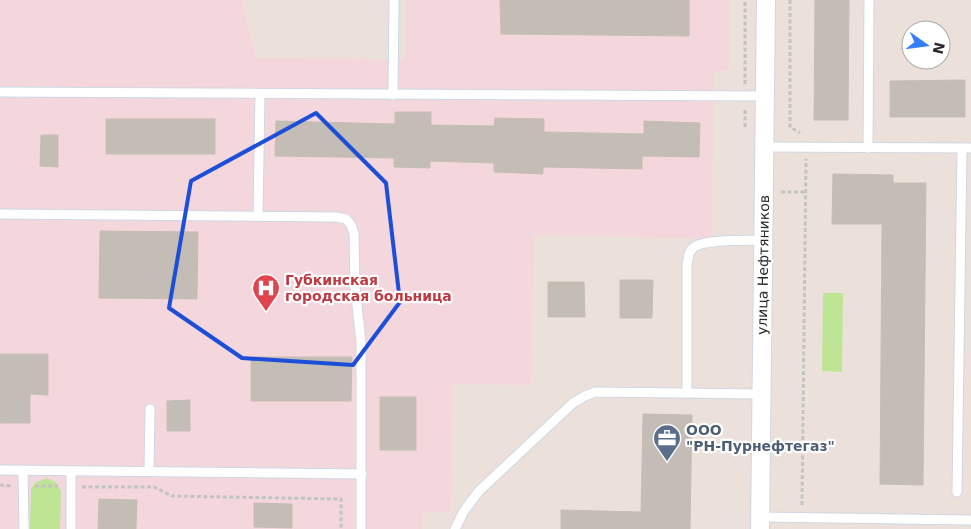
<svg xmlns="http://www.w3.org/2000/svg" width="971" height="529" font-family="'DejaVu Sans',sans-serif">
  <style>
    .medical { fill: #f4d7dd }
    .green { fill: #bee594 }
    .building { fill: #c4bdb6; stroke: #c7bdb4 }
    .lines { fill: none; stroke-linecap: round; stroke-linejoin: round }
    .service-casing { stroke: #cfd7e3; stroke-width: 11 }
    .minor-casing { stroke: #cfd7e3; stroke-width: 20 }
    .path { stroke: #c3c3c3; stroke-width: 3; stroke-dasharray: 4 2.5; stroke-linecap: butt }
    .service { stroke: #fff; stroke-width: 9 }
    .minor { stroke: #fff; stroke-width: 18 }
    .marked { fill: none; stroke: #1d4ed8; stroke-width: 4; stroke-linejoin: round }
    .labels { text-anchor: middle; stroke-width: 4.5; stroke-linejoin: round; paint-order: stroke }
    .street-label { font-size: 14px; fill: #292929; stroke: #fff }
    .health-label { font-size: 14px; font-weight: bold; fill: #be3a42; stroke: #fff; text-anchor: start }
    .service-label { font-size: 14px; font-weight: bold; fill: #4e5e75; stroke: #fff; text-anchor: start }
  </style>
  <rect width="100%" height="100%" fill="#ece1da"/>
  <path class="medical" d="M 0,0 L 242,0 L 256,58 L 405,59 L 406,0 L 729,0 L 729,70 L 714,71 L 712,239 L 534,235 L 531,385 L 453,384 L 451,512 L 423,512 L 422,529 L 0,529 Z"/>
  <g class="green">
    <path d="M 823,293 L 843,293 L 842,372 L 822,371 Z"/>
    <path d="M 46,478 L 56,482 L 61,491 L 60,529 L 30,529 L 31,489 L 35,483 Z"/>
  </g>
  <g class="building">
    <path d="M 500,0 L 689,0 L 689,36 L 501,34 Z"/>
    <path d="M 815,0 L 849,0 L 848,120 L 814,120 Z"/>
    <path d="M 965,80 L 965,117 L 890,117 L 890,81 Z"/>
    <path d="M 395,112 L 431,112 L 431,125 L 494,126 L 495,118 L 544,119 L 544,132 L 644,134 L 644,121 L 700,123 L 699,157 L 642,156 L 642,169 L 543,167 L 543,174 L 494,172 L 494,163 L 430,161 L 430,168 L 394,167 L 394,158 L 275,156 L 276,121 L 395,124 Z"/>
    <rect x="106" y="119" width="109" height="35"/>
    <path d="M 41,135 L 58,135 L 58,167 L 40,166 Z"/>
    <path d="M 833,174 L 893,175 L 893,183 L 926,183 L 923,485 L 880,484 L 882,224 L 832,224 Z"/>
    <path d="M 100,231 L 198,232 L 197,299 L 99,298 Z"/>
    <path d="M 620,280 L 653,280 L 652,318 L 620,318 Z"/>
    <path d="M 548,282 L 584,282 L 585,317 L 548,317 Z"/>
    <path d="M 0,354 L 48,354 L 48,395 L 30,394 L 30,423 L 0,423 Z"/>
    <path d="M 251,357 L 352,357 L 351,401 L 251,401 Z"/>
    <rect x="380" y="397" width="36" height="53"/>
    <path d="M 190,400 L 190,431 L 167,431 L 167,401 Z"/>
    <path d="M 643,414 L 692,415 L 690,529 L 561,529 L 561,510 L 641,512 Z"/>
    <path d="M 99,499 L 137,500 L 136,529 L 98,529 Z"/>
    <path d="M 254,503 L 292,504 L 292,528 L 254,527 Z"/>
  </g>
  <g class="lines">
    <g class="service-casing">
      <g id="service">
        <path d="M 0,92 L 765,96"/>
        <path d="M 393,95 L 394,0"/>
        <path d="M 764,147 L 971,148"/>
        <path d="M 868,148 L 869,0"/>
        <path d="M 0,214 L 337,217 L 346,219 L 351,225 L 354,233 L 355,287 L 361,342 L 361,529"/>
        <path d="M 258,216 L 260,94"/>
        <path d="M 687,393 L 687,265 C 688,260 688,253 692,249 C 701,238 749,241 763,240"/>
        <path d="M 0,470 L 362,474"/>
        <path d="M 23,470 L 24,529"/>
        <path d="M 149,471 L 150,409"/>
        <path d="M 957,492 L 962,149"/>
        <path d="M 760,517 L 971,520"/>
        <path d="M 71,529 L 71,471"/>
        <path d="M 455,529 L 464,511 L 479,491 L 573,403 L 585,396 L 595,392 L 762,394"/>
      </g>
    </g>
    <g class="minor-casing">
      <path id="minor" d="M 760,529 L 766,0"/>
    </g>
    <g class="path">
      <path d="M 790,0 L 790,127 L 800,133"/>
      <path d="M 745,84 L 745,0"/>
      <path d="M 745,127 L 745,108"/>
      <path d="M 781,192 L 805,192"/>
      <path d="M 0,485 L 11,486"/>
      <path d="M 35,486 L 58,486"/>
      <path d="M 82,487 L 154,487 L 172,496 L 341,499 L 341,529"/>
      <path d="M 802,505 L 806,159"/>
    </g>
    <use href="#service" class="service"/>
    <use href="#minor" class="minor"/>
  </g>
  <path class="marked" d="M 316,113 L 386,183 L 400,302 L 353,365 L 242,358 L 169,308 L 191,181 Z"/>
  <defs>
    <g id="hospital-pin" transform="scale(1.4375)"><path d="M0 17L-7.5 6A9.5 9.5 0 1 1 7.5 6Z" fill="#e0444e" stroke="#fff"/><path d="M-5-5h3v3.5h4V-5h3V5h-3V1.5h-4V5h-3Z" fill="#fff"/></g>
    <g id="office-pin" transform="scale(1.4375)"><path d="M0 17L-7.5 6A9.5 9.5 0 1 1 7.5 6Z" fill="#5c6f8a" stroke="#fff"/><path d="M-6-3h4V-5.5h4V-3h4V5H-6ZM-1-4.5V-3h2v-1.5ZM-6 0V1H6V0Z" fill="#fff"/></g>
  </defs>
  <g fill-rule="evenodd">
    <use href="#hospital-pin" x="266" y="288"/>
    <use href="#office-pin" x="667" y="438"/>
  </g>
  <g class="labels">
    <g class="street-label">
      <text transform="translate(763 265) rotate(-89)" y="5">улица Нефтяников</text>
    </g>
    <g class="health-label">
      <text x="285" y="285">Губкинская<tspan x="285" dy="16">городская больница</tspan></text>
    </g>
    <g class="service-label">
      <text x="686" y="435">ООО<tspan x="686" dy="16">"РН-Пурнефтегаз"</tspan></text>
    </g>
  </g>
  <g transform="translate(926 45) rotate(104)"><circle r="24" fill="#ffffff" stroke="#a9a9a9"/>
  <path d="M0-4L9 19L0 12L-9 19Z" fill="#347eff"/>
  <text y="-8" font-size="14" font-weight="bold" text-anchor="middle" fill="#292929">N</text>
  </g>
</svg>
